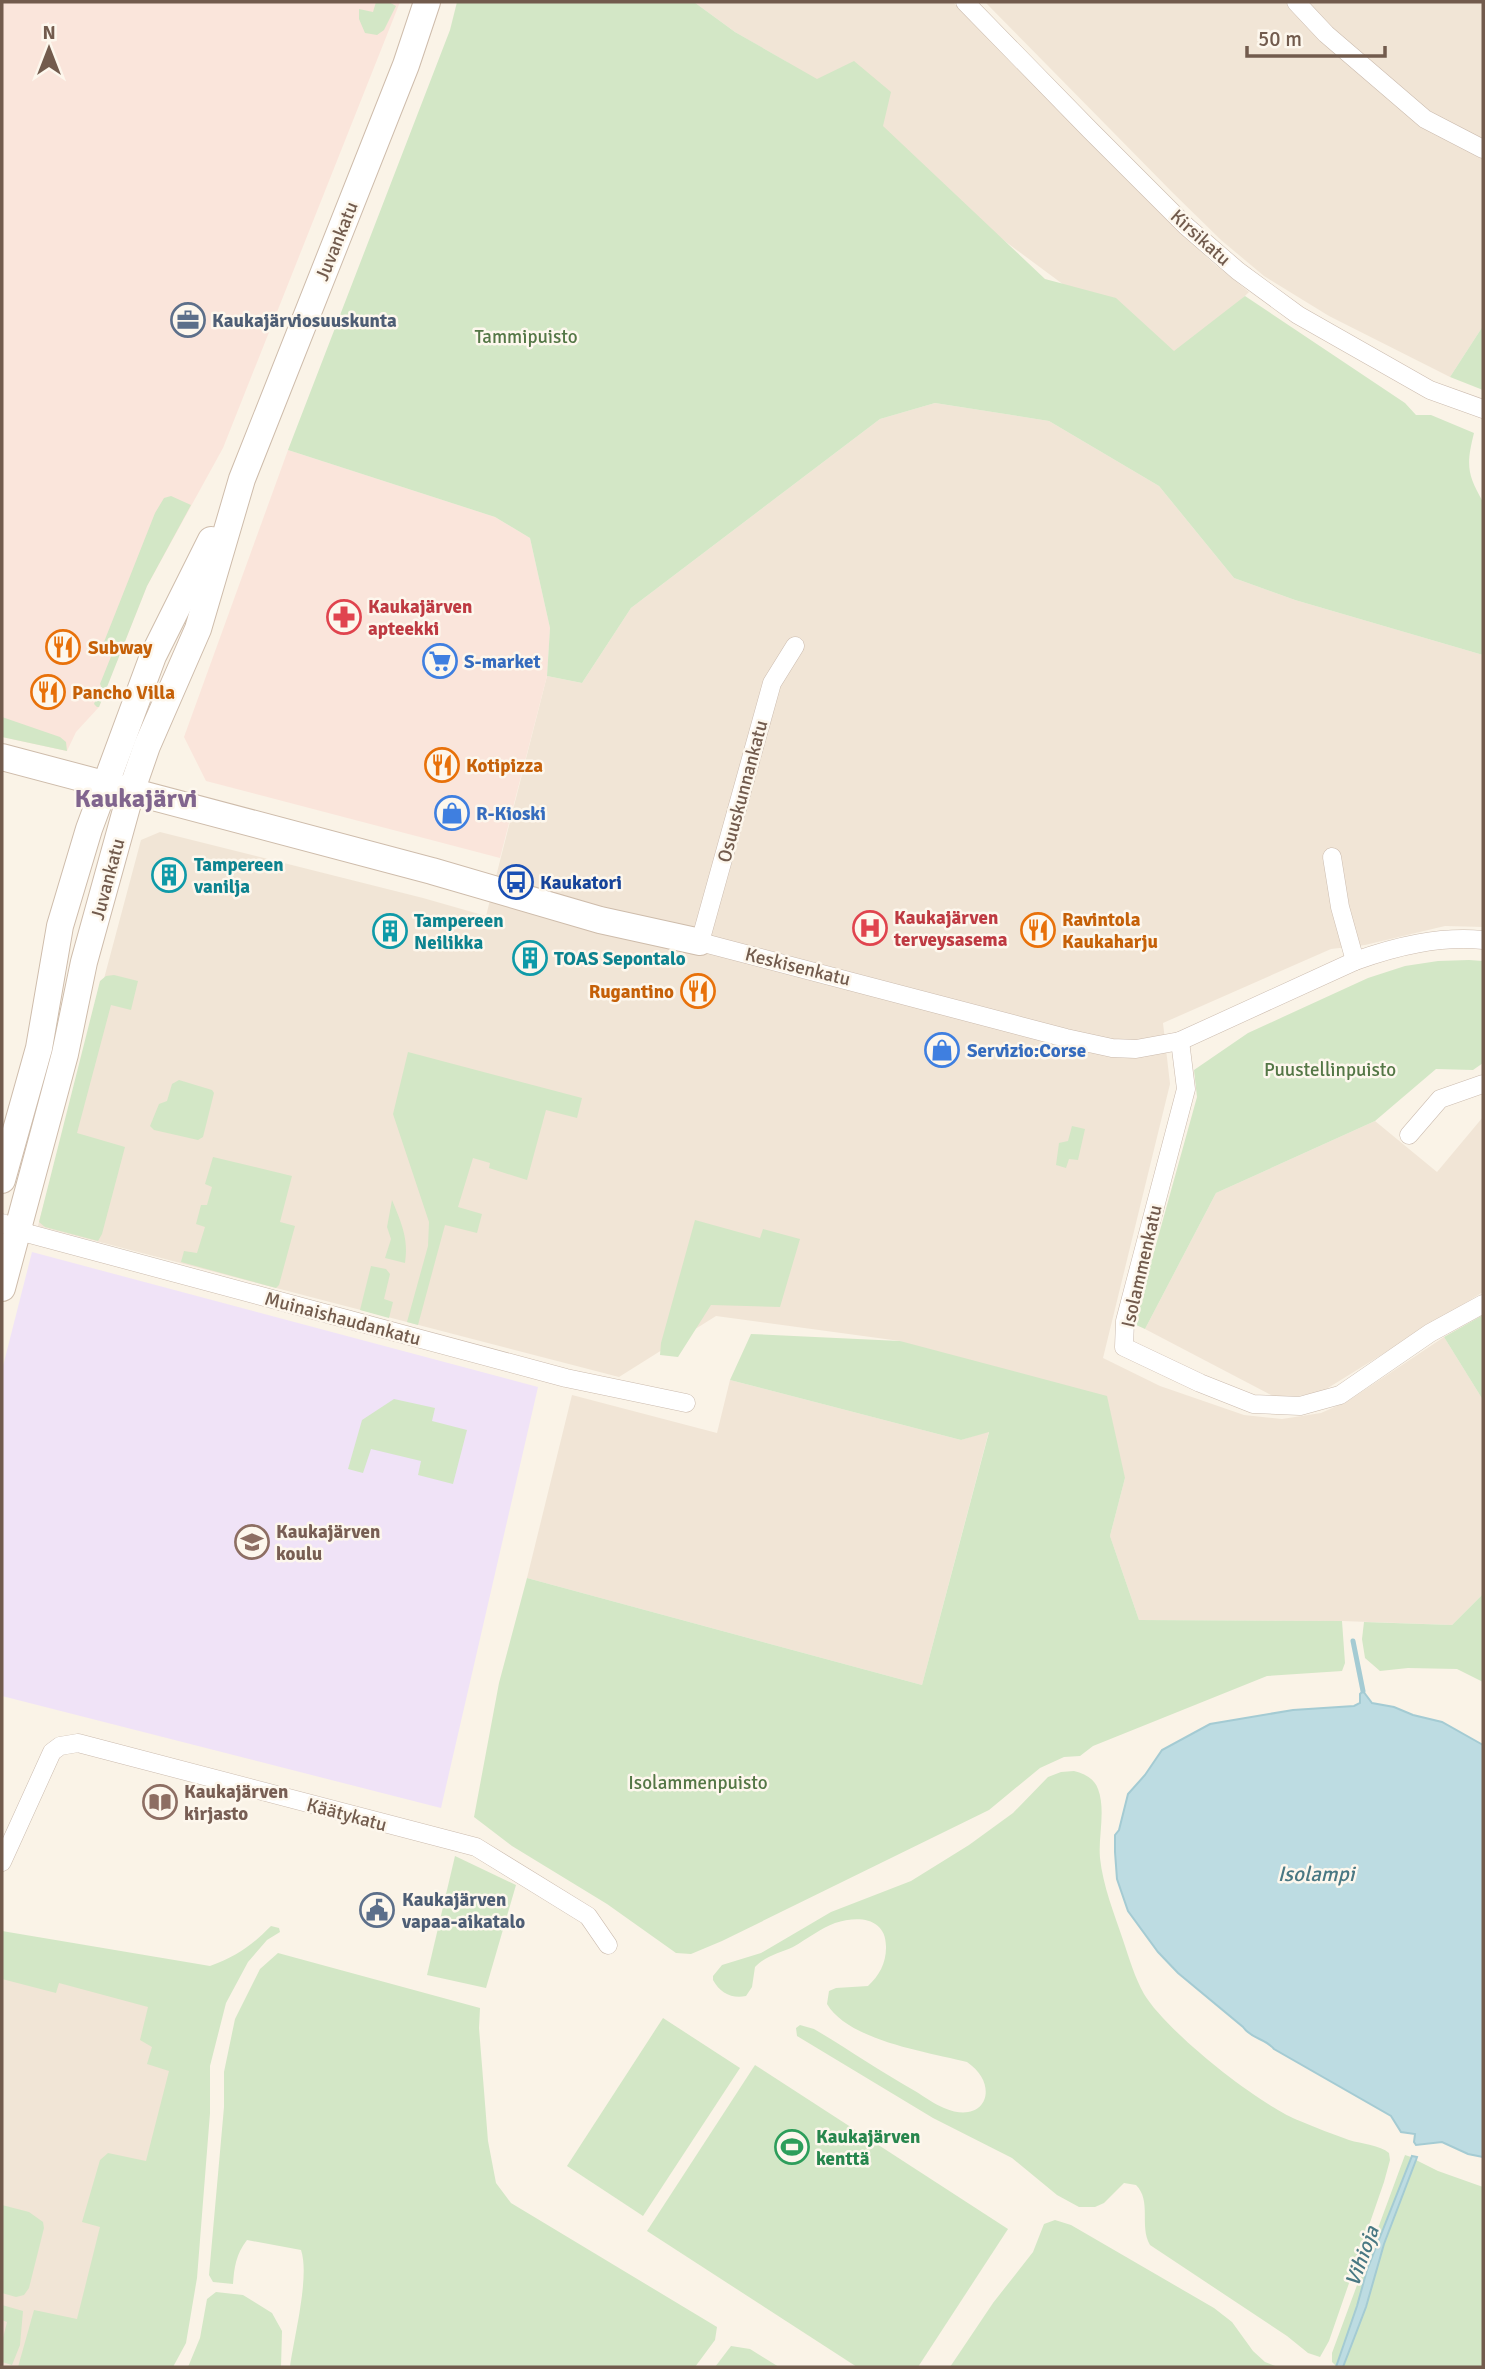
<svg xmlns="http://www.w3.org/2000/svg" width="1485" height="2369" font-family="Signika,sans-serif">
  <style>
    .residential { fill: #f1e5d6 }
    .commercial { fill: #fae5db }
    .education { fill: #f0e3f7 }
    .green { fill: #d3e7c6 }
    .water { fill: #bddce2; stroke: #a4cbd3; stroke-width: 2 }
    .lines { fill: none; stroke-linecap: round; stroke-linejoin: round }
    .stream { stroke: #a4cbd3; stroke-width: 5 }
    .street-casing { stroke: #cbbbae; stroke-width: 19 }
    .secondary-casing { stroke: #cebcab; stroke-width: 28 }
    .street { stroke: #fff; stroke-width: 18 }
    .secondary { stroke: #fff; stroke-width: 26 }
    .labels { text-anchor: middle; stroke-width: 5; stroke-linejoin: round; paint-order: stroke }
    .street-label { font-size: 19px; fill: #725b4d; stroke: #fdf7ed }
    .service-label { font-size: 19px; font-weight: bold; fill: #4e5e75; stroke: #fdf7ed; text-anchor: start }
    .park-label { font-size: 19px; fill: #547746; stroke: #fdf7ed }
    .health-label { font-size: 19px; font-weight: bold; fill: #be3a42; stroke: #fdf7ed; text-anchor: start }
    .food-label { font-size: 19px; font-weight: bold; fill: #c56008; stroke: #fdf7ed; text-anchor: start }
    .shop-label { font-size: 19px; font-weight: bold; fill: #366cbe; stroke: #fdf7ed; text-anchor: start }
    .culture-label { font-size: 19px; font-weight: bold; fill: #0d838f; stroke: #fdf7ed; text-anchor: start }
    .transit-label { font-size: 19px; font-weight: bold; fill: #164399; stroke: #fdf7ed; text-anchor: start }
    .education-label { font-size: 19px; font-weight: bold; fill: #785e54; stroke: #fdf7ed; text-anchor: start }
    .leisure-label { font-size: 19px; font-weight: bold; fill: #27864d; stroke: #fdf7ed; text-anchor: start }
    .water-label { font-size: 21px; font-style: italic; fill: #497883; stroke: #fdf7ed }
    .district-label { font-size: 26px; font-weight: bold; fill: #81658e; stroke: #fdf7ed }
  </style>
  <rect width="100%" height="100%" fill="#faf3e7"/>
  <g class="residential">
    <path d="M 694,2 L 953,2 L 1094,146 L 1212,262 L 1249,292 L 1173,366 L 1006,242 L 787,62 L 735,32 Z"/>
    <path d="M 985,2 L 1483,2 L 1483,326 L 1450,377 L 1329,316 L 1264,276 L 1221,240 L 1172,192 Z"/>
    <path d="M 935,403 L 1049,421 L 1159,486 L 1234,578 L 1295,600 L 1483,655 L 1483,927 L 1445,926 L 1365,945 L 1331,949 L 1163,1023 L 1170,1084 L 1103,1358 L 1160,1386 L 1244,1415 L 1282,1419 L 1321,1413 L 1348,1401 L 1444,1337 L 1483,1400 L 1483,1594 L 1452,1625 L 1342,1621 L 1139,1620 L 1110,1536 L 1125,1478 L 900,1341 L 716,1316 L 619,1377 L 38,1226 L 141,840 L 160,832 L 423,898 L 486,916 L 547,676 L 582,683 L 631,608 L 880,419 Z"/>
    <path d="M 1483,1117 L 1483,1292 L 1323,1391 L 1289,1398 L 1273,1396 L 1145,1329 L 1216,1193 L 1375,1121 L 1437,1172 Z"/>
    <path d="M 730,1380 L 961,1440 L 989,1431 L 922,1685 L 527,1578 L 572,1395 L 717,1433 Z"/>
    <path d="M 2,1937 L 118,1959 L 195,2037 L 82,2367 L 2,2367 Z"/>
  </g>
  <g class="commercial">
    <path d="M 2,2 L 400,2 L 223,448 L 147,586 L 99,707 L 76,732 L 67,751 L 2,737 Z"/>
    <path d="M 288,450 L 495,517 L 530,538 L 550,628 L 547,676 L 500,858 L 206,781 L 184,737 Z"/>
  </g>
  <path class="education" d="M 32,1252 L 538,1387 L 441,1808 L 2,1696 L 2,1370 Z"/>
  <g class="green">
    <path d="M 376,2 L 389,2 L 396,6 L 384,30 L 377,35 L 365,33 L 359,19 L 359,9 L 373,12 Z"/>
    <path d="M 457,2 L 694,2 L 735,32 L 817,79 L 854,61 L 891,92 L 883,126 L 1045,279 L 1116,298 L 1174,351 L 1245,296 L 1405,403 L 1416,415 L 1431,415 L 1474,433 C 1466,465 1467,474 1483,502 L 1483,655 L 1295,600 L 1234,578 L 1159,486 L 1049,421 L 935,403 L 880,419 L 631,608 L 582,683 L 547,676 L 550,628 L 530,538 L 495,517 L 288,450 L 450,30 Z"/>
    <path d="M 1483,326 L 1483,390 L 1450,377 Z"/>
    <path d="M 171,496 L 191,505 L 147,586 L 99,707 L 97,707 L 94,704 L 101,686 L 100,684 L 112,654 L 103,649 L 102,647 L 155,513 L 164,498 Z"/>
    <path d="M 2,717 L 60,737 L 66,742 L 67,751 L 2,737 Z"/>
    <path d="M 1469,960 L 1483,961 L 1483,1063 L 1473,1070 L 1436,1069 L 1375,1121 L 1216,1193 L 1145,1329 L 1134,1324 L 1197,1097 L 1194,1070 L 1248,1033 L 1368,978 L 1405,966 L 1438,961 Z"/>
    <path d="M 114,975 L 138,981 L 131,1010 L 111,1005 L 77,1133 L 125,1147 L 102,1234 L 98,1241 L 45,1227 L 39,1222 L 100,981 L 106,976 Z"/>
    <path d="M 408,1052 L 582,1098 L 577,1118 L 546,1110 L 527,1180 L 489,1168 L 490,1163 L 473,1158 L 458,1207 L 482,1214 L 477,1233 L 445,1225 L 418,1325 L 407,1322 L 428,1246 L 429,1222 L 393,1114 Z"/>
    <path d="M 179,1080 L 212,1090 L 214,1093 L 203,1137 L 198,1140 L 154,1130 L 150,1126 L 159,1104 L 167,1101 L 172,1084 Z"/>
    <path d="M 1072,1126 L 1085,1129 L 1078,1160 L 1069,1159 L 1066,1168 L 1056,1165 L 1059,1143 L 1068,1141 Z"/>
    <path d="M 213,1157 L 292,1176 L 280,1222 L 295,1226 L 279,1285 L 276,1288 L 181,1262 L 184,1251 L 197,1253 L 205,1227 L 196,1224 L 201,1205 L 207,1205 L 212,1187 L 205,1184 Z"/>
    <path d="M 392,1200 C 401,1222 409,1239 405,1263 L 385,1258 L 391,1239 L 387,1227 Z"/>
    <path d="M 695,1220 L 760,1238 L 763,1229 L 800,1239 L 780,1307 L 711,1305 L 678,1357 L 660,1355 L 661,1343 Z"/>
    <path d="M 371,1266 L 386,1269 L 390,1274 L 384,1299 L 393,1302 L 389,1318 L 360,1310 Z"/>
    <path d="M 1483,1315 L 1483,1400 L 1444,1337 Z"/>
    <path d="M 751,1334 L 900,1341 L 1107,1396 L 1125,1478 L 1110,1536 L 1139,1620 L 1342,1621 L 1345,1663 L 1342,1671 L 1267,1676 L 1093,1746 L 1080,1756 L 1064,1757 L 1040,1768 L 989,1810 L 722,1941 L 691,1954 L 676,1953 L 607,1904 L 512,1846 L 474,1817 L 499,1683 L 527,1578 L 922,1685 L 989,1432 L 961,1440 L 730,1380 Z"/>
    <path d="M 394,1399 L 435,1408 L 432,1421 L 467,1430 L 453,1484 L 418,1475 L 421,1461 L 371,1449 L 363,1473 L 348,1469 L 362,1420 Z"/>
    <path d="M 1483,1594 L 1483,1682 L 1457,1669 L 1408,1668 L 1380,1671 L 1365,1658 L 1362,1639 L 1364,1622 L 1452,1625 Z"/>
    <path d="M 1074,1771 C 1085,1774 1094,1778 1098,1789 C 1106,1810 1098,1837 1100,1858 C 1103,1886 1114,1913 1123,1940 C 1129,1958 1135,1978 1144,1994 C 1167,2032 1259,2105 1300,2121 C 1316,2128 1333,2134 1349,2140 C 1362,2144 1380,2145 1389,2153 L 1390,2160 L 1384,2182 L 1329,2341 L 1320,2357 L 1308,2353 L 1287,2336 L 1150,2245 C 1139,2226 1152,2201 1136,2185 L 1124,2183 L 1104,2203 L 1095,2207 L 1079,2207 L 1057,2195 L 1012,2158 L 933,2118 L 797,2036 L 796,2028 L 800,2025 L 814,2029 C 848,2049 881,2072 915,2091 C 925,2097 934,2104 944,2108 C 986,2126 1001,2085 967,2062 C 928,2052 849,2041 827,2004 L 829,1991 L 836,1988 L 868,1986 C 879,1976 886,1963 886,1948 C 887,1918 859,1915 835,1923 C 821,1928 807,1939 793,1947 C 780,1953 765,1956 755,1967 L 752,1987 L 746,1996 C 732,1999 720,1993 713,1980 L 713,1976 L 722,1965 L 761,1953 L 831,1912 L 911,1881 L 969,1845 L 1013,1813 L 1048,1777 L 1061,1772 Z"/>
    <path d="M 455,1856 L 516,1885 L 486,1988 L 427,1975 Z"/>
    <path d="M 271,1926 L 279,1928 L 280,1932 L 267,1940 L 248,1962 L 226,2003 L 210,2066 L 210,2113 L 197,2278 L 186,2343 L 173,2367 L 18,2367 L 34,2310 L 77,2319 L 100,2227 L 82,2222 L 100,2160 L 108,2153 L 146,2161 L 169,2071 L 147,2064 L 152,2047 L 140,2040 L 148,2007 L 59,1983 L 56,1993 L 2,1979 L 2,1931 L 210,1966 C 237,1956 251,1946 271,1926 Z"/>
    <path d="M 278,1953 L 480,2008 L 479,2028 L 488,2141 L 496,2183 L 511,2203 L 717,2327 L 715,2340 L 695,2367 L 290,2367 C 294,2337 310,2276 301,2250 L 247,2240 C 236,2254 234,2268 233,2284 L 213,2282 L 209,2275 L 224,2107 L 224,2072 L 235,2019 L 260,1969 Z"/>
    <path d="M 663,2018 L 740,2068 L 643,2216 L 567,2166 Z"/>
    <path d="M 755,2065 L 1008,2229 L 918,2367 L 857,2367 L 647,2231 Z"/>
    <path d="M 1405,2155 L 1411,2157 L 1367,2270 L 1357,2306 L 1336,2366 L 1332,2362 L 1332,2353 Z"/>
    <path d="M 1416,2160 L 1438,2171 L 1483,2187 L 1483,2367 L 1343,2367 L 1366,2307 L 1384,2244 Z"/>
    <path d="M 2,2205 L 29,2212 L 43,2222 L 44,2228 L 29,2288 L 24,2295 L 16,2297 L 2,2293 Z"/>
    <path d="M 1055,2220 L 1071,2225 L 1214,2308 L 1232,2322 L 1253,2351 L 1265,2362 L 1278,2367 L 1303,2367 L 950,2367 L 993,2303 L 1033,2252 L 1044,2224 Z"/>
    <path d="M 216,2292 L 243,2295 L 272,2313 L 282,2331 L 281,2367 L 188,2367 L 200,2338 L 207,2299 Z"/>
    <path d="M 2,2305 L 23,2311 L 20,2345 L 12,2365 L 2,2362 L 2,2342 L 7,2322 L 2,2320 Z"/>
    <path d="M 731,2346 L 750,2349 L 779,2367 L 715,2367 Z"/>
  </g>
  <g class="water">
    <path d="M 1363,1691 L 1372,1703 L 1394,1707 L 1413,1715 L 1442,1722 L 1483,1745 L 1483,2157 L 1468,2154 L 1442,2142 L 1416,2145 L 1414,2142 L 1415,2134 L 1401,2132 L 1391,2116 L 1274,2049 C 1265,2038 1251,2039 1243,2027 L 1178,1973 L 1158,1952 L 1128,1911 L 1117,1879 L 1115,1852 L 1115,1835 L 1119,1830 L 1128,1794 L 1145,1775 L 1162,1750 L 1210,1724 L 1293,1710 L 1354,1706 L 1360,1703 L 1360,1694 Z"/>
    <path d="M 1412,2156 L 1417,2157 L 1416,2160 L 1384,2244 L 1366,2307 L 1343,2367 L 1336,2367 L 1357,2306 L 1367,2270 Z"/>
  </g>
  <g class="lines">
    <path class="stream" d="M 1353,1641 L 1363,1691"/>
    <g class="street-casing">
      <g id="street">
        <path d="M 965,2 L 1090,130 L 1186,226 L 1238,271 L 1298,315 L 1430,390 L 1483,409"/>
        <path d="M 1296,2 L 1326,34 L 1425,119 L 1483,149"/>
        <path d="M 795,646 L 772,683 L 700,942 L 1066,1038 L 1112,1048 L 1136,1049 L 1180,1041 L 1355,961 C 1397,946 1439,936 1483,940"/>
        <path d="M 1332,857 L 1340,907 L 1355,961"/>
        <path d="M 1180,1041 L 1186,1089 L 1125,1321 L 1124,1347 L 1200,1383 L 1253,1404 L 1300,1406 L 1340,1395 L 1430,1333 L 1483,1304"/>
        <path d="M 1409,1135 L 1440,1099 L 1483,1084"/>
        <path d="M 2,1223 L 30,1234 L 566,1378 L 686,1403"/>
        <path d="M 2,1862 L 52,1752 L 60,1746 L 78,1743 L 476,1847 L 588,1916 L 608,1945"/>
      </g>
    </g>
    <g class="secondary-casing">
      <g id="secondary">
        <path d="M 2,757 L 432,871 L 600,920 L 700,942"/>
        <path d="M 2,1180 L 39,1048 L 60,926 L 89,829 L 153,656 L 211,540"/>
        <path d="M 2,1288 L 65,1054 L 84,962 L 131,792 L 147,746 L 198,629 L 242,479 L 406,65 L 427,2"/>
      </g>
    </g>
    <use href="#street" class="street"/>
    <use href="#secondary" class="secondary"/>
  </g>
  <defs>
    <g id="office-ring" transform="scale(1.75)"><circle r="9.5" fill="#fdf7ed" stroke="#5c6f8a" stroke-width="1.5"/><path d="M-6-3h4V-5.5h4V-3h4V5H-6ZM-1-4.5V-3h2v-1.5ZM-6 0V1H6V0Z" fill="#5c6f8a"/></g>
    <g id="pharmacy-ring" transform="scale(1.75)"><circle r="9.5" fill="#fdf7ed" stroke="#e0444e" stroke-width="1.5"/><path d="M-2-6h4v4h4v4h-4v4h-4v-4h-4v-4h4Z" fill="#e0444e"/></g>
    <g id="restaurant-ring" transform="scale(1.75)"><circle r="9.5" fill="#fdf7ed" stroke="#e8710a" stroke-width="1.5"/><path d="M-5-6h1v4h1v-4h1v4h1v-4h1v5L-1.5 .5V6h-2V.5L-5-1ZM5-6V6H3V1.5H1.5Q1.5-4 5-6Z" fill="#e8710a"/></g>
    <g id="supermarket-ring" transform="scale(1.75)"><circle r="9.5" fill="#fdf7ed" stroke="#3f7fe0" stroke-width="1.5"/><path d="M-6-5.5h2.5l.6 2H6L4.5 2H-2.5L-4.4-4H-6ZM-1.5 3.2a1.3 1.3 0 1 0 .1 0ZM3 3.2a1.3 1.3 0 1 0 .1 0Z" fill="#3f7fe0"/></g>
    <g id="shop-ring" transform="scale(1.75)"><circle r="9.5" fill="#fdf7ed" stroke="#3f7fe0" stroke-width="1.5"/><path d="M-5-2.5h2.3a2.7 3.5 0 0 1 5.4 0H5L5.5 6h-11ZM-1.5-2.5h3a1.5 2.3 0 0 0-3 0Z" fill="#3f7fe0"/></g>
    <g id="building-ring" transform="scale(1.75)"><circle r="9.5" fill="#fdf7ed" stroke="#0f9aa8" stroke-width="1.5"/><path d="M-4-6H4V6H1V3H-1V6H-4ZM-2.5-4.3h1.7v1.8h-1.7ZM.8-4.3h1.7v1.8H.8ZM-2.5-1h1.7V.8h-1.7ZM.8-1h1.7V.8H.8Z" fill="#0f9aa8"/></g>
    <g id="bus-ring" transform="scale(1.75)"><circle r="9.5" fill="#fdf7ed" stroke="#1a4fb4" stroke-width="1.5"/><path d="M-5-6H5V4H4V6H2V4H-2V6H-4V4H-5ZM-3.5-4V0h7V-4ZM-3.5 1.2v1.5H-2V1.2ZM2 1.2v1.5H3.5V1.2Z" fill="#1a4fb4"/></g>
    <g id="hospital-ring" transform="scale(1.75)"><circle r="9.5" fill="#fdf7ed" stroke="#e0444e" stroke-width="1.5"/><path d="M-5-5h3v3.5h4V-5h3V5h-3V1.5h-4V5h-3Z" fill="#e0444e"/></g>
    <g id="school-ring" transform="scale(1.75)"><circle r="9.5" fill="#fdf7ed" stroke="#8d6e63" stroke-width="1.5"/><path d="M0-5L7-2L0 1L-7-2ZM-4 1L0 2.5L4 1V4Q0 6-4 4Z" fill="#8d6e63"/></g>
    <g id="library-ring" transform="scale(1.75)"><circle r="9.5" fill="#fdf7ed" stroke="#8d6e63" stroke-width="1.5"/><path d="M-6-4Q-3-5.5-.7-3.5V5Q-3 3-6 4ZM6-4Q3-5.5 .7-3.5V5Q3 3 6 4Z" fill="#8d6e63"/></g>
    <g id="civic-ring" transform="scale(1.75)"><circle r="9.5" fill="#fdf7ed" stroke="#5c6f8a" stroke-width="1.5"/><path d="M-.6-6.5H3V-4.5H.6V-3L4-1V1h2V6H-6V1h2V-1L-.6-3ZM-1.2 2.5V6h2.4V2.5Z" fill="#5c6f8a"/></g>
    <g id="stadium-ring" transform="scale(1.75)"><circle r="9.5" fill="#fdf7ed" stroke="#2e9e5b" stroke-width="1.5"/><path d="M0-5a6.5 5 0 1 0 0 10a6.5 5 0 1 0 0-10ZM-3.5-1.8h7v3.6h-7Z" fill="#2e9e5b"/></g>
  </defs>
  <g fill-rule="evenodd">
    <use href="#office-ring" x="188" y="320"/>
    <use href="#pharmacy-ring" x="344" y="617"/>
    <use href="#restaurant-ring" x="63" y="647"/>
    <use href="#supermarket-ring" x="440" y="661"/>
    <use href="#restaurant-ring" x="48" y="692"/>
    <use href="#restaurant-ring" x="442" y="765"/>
    <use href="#shop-ring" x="452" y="813"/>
    <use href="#building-ring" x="169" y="875"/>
    <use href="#bus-ring" x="516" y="882"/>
    <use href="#hospital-ring" x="870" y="928"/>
    <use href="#restaurant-ring" x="1038" y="930"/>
    <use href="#building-ring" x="390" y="931"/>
    <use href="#building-ring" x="530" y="958"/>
    <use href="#restaurant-ring" x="698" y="991"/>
    <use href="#shop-ring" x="942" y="1050"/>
    <use href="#school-ring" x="252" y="1542"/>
    <use href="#library-ring" x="160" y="1802"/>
    <use href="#civic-ring" x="377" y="1910"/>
    <use href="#stadium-ring" x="792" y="2147"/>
  </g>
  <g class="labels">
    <g class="street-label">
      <text transform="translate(1201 237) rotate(42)" y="7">Kirsikatu</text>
      <text transform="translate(336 241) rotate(-68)" y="7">Juvankatu</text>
      <text transform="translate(742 791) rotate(-75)" y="7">Osuuskunnankatu</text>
      <text transform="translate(107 879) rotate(-75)" y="7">Juvankatu</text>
      <text transform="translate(798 966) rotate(14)" y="7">Keskisenkatu</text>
      <text transform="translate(1141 1266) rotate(-77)" y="7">Isolammenkatu</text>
      <text transform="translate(343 1318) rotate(15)" y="7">Muinaishaudankatu</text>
      <text transform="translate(347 1814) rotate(15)" y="7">Käätykatu</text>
    </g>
    <g class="service-label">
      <text x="212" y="327">Kaukajärviosuuskunta</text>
      <text x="402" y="1906">Kaukajärven<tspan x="402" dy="22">vapaa-aikatalo</tspan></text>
    </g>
    <g class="park-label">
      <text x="526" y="343">Tammipuisto</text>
      <text x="1330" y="1076">Puustellinpuisto</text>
      <text x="698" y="1789">Isolammenpuisto</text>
    </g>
    <g class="health-label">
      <text x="368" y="613">Kaukajärven<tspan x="368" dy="22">apteekki</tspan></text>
      <text x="894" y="924">Kaukajärven<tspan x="894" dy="22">terveysasema</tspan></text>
    </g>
    <g class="food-label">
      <text x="88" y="654">Subway</text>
      <text x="72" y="699">Pancho Villa</text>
      <text x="466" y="772">Kotipizza</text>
      <text x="1062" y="926">Ravintola<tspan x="1062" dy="22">Kaukaharju</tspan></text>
      <text x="674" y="998" text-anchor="end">Rugantino</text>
    </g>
    <g class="shop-label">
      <text x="464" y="668">S-market</text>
      <text x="476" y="820">R-Kioski</text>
      <text x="967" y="1057">Servizio:Corse</text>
    </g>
    <g class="culture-label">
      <text x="194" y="871">Tampereen<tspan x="194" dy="22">vanilja</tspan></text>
      <text x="414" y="927">Tampereen<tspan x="414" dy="22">Neilikka</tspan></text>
      <text x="554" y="965">TOAS Sepontalo</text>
    </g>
    <g class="transit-label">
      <text x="540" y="889">Kaukatori</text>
    </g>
    <g class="education-label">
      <text x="276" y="1538">Kaukajärven<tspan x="276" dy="22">koulu</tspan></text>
      <text x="184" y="1798">Kaukajärven<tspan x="184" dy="22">kirjasto</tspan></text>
    </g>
    <g class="leisure-label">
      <text x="816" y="2143">Kaukajärven<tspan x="816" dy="22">kenttä</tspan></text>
    </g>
    <g class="water-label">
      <text x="1316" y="1881">Isolampi</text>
      <text transform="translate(1362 2256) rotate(-70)" y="7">Vihioja</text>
    </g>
    <g class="district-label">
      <text x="136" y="807">Kaukajärvi</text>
    </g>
  </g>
  <rect width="1485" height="2369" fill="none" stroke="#725b4d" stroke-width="7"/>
  <g transform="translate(49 49)" stroke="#fdf7ed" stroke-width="5" paint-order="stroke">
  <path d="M0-5L12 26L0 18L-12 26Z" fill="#725b4d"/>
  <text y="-10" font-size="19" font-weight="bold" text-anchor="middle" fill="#725b4d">N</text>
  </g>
  <path d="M1247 46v10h138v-10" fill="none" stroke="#725b4d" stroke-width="3.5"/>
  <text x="1258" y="46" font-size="21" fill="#725b4d" stroke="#fdf7ed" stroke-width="5" paint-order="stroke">50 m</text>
</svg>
